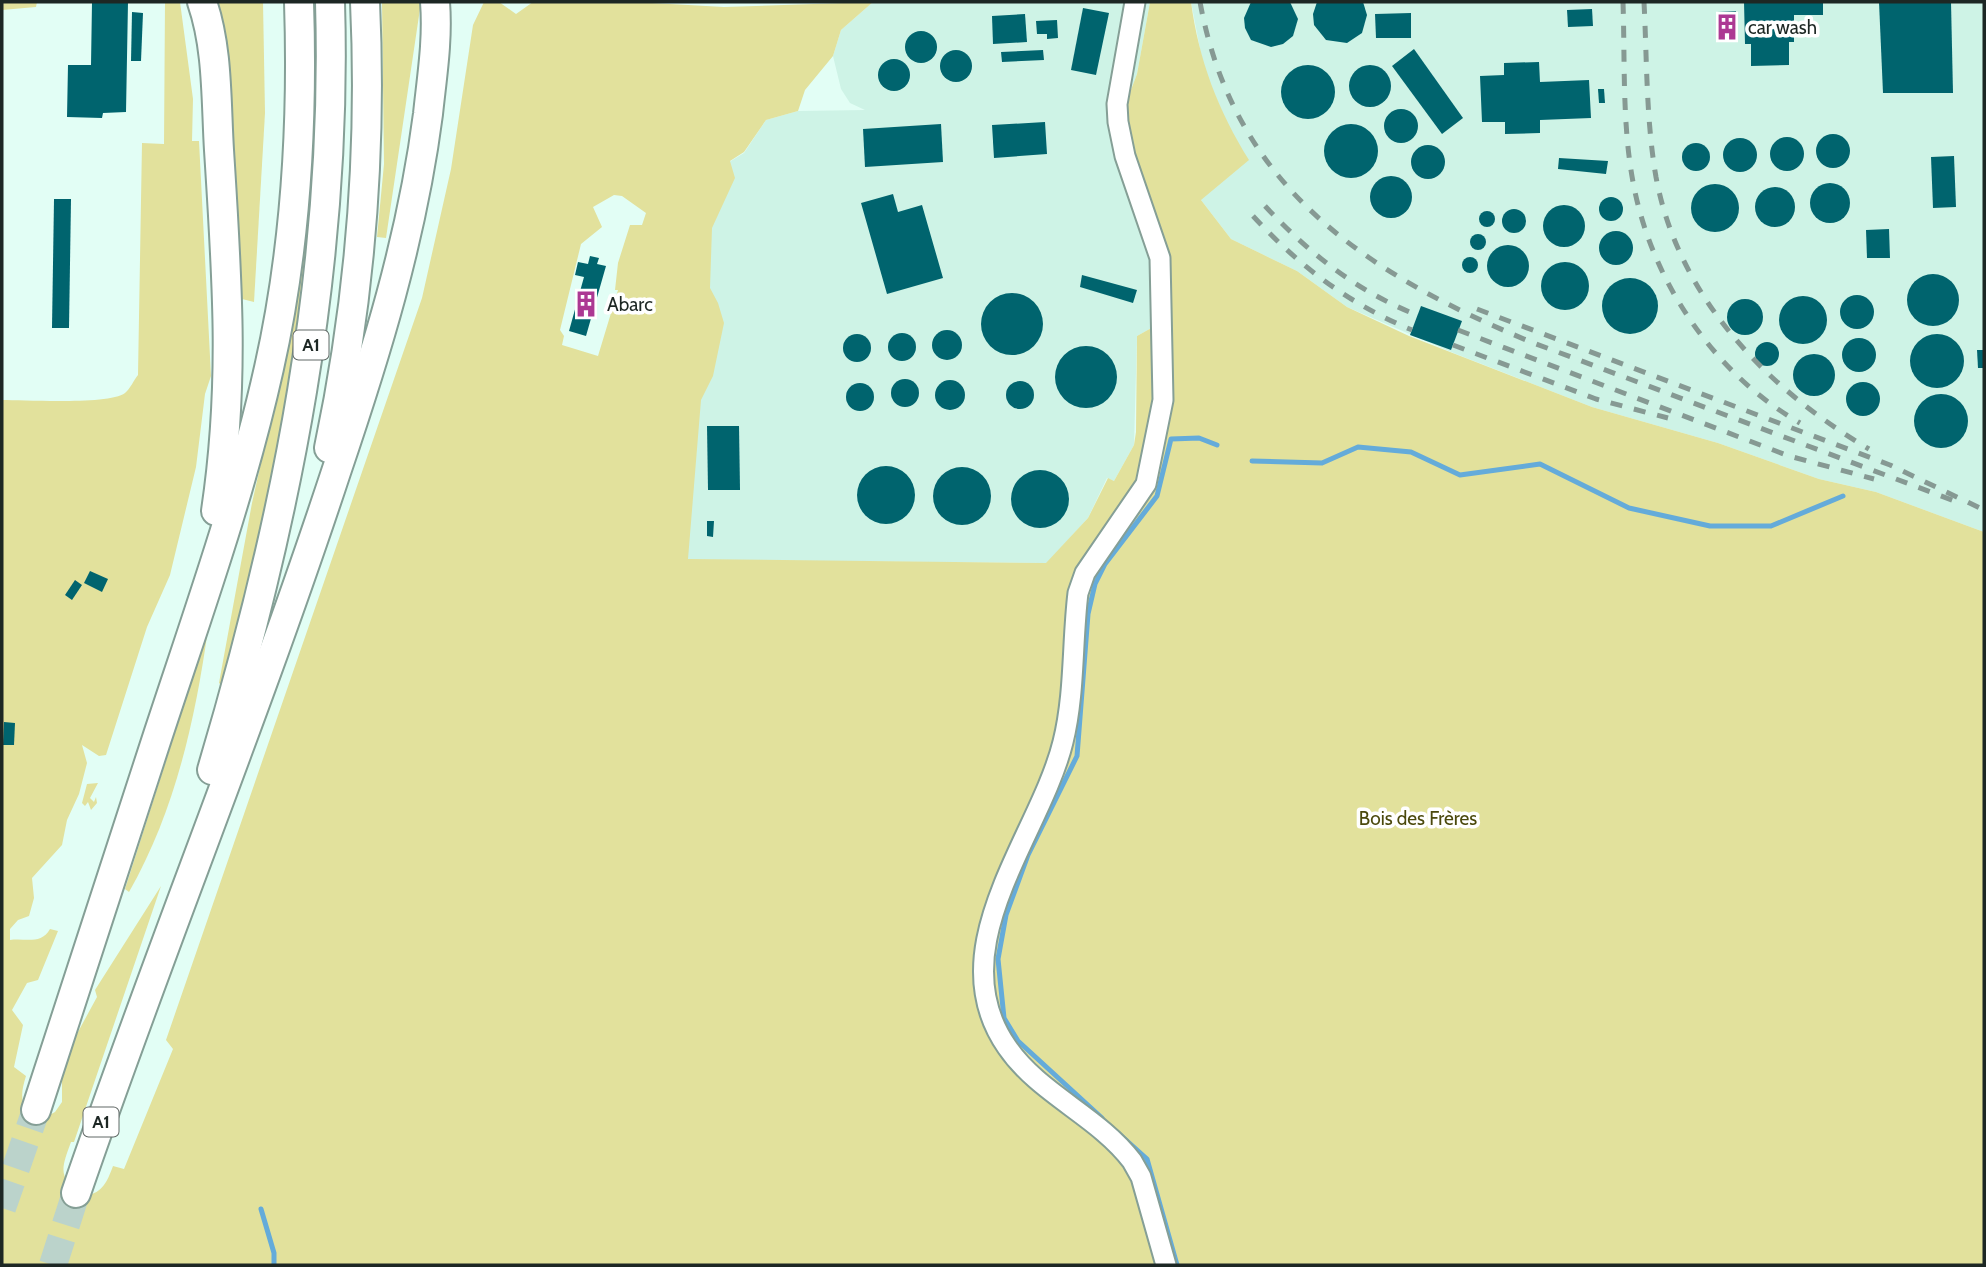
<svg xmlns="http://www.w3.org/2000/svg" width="1986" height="1267" font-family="Cabin,sans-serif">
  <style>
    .built { fill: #cef3e6 }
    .green { fill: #e2e19c; fill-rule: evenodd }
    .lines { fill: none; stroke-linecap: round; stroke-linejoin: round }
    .stream { stroke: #64abda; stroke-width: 5 }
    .building { fill: #00646e }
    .highway-tunnel { stroke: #bbd3cb; stroke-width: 28; stroke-dasharray: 28 14; stroke-linecap: butt }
    .minor-casing { stroke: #859f96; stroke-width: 23 }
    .highway-casing { stroke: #859f96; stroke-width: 32 }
    .minor { stroke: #fff; stroke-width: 19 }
    .highway { stroke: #fff; stroke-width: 28 }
    .rail { stroke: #869993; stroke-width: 5; stroke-dasharray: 12 12; stroke-linecap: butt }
    .labels { text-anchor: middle; stroke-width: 7; stroke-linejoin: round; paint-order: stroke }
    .shield { fill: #fff; stroke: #616866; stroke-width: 2 }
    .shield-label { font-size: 18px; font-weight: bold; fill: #1d2724 }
    .poi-label { font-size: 19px; fill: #1d2724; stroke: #fff; text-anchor: start }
    .park-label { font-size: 19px; fill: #4b490d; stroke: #fff }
  </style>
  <rect width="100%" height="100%" fill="#e2fef5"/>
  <g class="built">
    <path d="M 873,2 L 1150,2 L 1137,74 L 1126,103 L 1128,134 L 1161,229 L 1168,263 L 1171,317 L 1137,336 L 1134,445 L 1114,481 L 1107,478 L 1088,518 L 1047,563 L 688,560 L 647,212 L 744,153 L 766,120 L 798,111 L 865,110 L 850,103 L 841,89 L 833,56 L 841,30 Z"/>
    <path d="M 1191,2 L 1984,2 L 1984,532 L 1876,492 L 1819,479 L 1718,443 L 1592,407 L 1456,354 L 1347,307 L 1297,271 L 1231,239 L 1201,200 L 1228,125 L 1204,70 Z"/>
  </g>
  <g class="green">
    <path d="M 2,2 L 37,2 L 36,7 L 2,10 Z"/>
    <path d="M 165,2 L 180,2 L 193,99 L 192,141 L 199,141 L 211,376 L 205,394 L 196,467 L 170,575 L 147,627 L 106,755 L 99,756 L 82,745 L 87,763 L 79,794 L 67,820 L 62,845 L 32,878 L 34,898 L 29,916 L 18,920 L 10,929 L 10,940 C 26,938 41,945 50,929 L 58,931 L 38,980 L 27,983 L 12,1010 L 23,1025 L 14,1067 L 26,1076 C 19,1098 20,1109 42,1119 L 55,1112 L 62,1102 L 62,1077 L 72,1043 L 97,997 L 95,990 L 161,886 L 74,1142 L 71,1142 C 60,1172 58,1178 86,1196 C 103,1192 107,1182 113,1166 L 124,1169 L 173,1049 L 166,1040 L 422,298 L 451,169 L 473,25 L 484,2 L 499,2 L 516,14 L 533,2 L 634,2 L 724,7 L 873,2 L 841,30 L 833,56 L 805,90 L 798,111 L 766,120 L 744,152 L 730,161 L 735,178 L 712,228 L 710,288 L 718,303 L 724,323 L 713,376 L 701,400 L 688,559 L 1046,563 L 1088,518 L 1108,478 L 1114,481 L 1134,445 L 1136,432 L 1137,336 L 1171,317 L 1168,263 L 1161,229 L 1128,134 L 1126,103 L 1137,74 L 1150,2 L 1191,2 C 1199,61 1218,110 1249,160 L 1201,200 L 1231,239 L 1297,271 L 1347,307 L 1409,336 L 1592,407 L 1718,443 L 1819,479 L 1876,492 L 1984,532 L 1984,1265 L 2,1265 L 2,400 C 25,400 109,405 125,393 C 130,389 134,380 138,375 L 142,143 L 164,144 ZM 614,195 L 622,196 L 646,213 L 642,225 L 630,225 L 618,263 L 615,290 L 618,290 L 598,356 L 562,345 L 564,336 L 560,330 L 581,244 L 602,227 L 593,207 Z"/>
    <path d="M 215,2 L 263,2 L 265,113 L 254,302 L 238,298 Z"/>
    <path d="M 382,2 L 421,2 L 386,238 L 377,237 L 384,164 Z"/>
    <path d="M 304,239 L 309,240 C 293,391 263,540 222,686 L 219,683 L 252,503 L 295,312 Z"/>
    <path d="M 208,629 C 195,721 175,811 129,892 L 125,889 Z"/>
    <path d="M 98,783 L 90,798 L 94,802 L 96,797 L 97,803 L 91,810 L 88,802 L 85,806 L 82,803 L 87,784 Z"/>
  </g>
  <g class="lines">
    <g class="stream">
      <path d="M 1252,461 L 1322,463 L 1358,447 L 1411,452 L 1460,475 L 1540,464 L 1629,508 L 1710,526 L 1771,526 L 1843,496"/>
      <path d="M 1102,1118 L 1018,1041 L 1004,1018 L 998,959 L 1006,915 L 1028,855 L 1077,756 L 1088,614 L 1095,584 L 1105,564 L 1157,496 L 1171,439 L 1199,438 L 1217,445"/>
      <path d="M 1117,1132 L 1147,1159 L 1177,1265"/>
      <path d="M 261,1209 L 274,1253 L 274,1265"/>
    </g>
  </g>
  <g class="building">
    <path d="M 92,2 L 128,2 L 126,112 L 103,113 L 102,118 L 67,117 L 68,65 L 91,65 Z"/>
    <path d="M 1251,2 L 1290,2 L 1298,19 L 1293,36 L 1283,44 L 1271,47 L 1251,40 L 1245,28 L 1244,18 Z"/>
    <path d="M 1317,2 L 1363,2 L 1367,15 L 1362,33 L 1347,43 L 1326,40 L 1314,25 L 1313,14 Z"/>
    <path d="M 1744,2 L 1823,2 L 1823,15 L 1794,15 L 1794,42 L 1789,42 L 1789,65 L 1751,66 L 1751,44 L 1745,44 Z"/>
    <path d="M 1879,2 L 1951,2 L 1953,93 L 1883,93 Z"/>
    <path d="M 1083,8 L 1109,13 L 1096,75 L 1071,70 Z"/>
    <path d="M 1592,9 L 1593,26 L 1568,27 L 1567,10 Z"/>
    <path d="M 1736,11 L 1737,41 L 1718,42 L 1717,12 Z"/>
    <path d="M 132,12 L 143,13 L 141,61 L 131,61 Z"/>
    <path d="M 1411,13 L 1411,38 L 1376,38 L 1375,14 Z"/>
    <path d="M 1025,14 L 1027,42 L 993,44 L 992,16 Z"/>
    <path d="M 1057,20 L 1058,38 L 1047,39 L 1047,34 L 1037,34 L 1036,21 Z"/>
    <circle cx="921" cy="47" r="16"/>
    <path d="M 1414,49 L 1463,118 L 1442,134 L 1392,66 Z"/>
    <path d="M 1043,50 L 1044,60 L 1002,62 L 1001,52 Z"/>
    <circle cx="956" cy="66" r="16"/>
    <circle cx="894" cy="75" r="16"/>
    <path d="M 1539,62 L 1540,82 L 1589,80 L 1591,118 L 1540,120 L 1540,133 L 1505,134 L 1505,122 L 1482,122 L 1480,76 L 1504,75 L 1504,63 Z"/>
    <circle cx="1308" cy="92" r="27"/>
    <circle cx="1370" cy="86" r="21"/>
    <path d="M 1598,89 L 1604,89 L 1605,103 L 1599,103 Z"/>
    <circle cx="1401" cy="126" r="17"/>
    <path d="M 1045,122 L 1047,154 L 994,158 L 992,125 Z"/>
    <circle cx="1351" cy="151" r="27"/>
    <path d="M 941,124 L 943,162 L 865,167 L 863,129 Z"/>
    <circle cx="1833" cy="151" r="17"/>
    <circle cx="1787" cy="154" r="17"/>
    <circle cx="1740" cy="155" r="17"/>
    <circle cx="1696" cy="157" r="14"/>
    <circle cx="1428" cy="162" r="17"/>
    <path d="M 1954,156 L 1956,207 L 1933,208 L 1931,157 Z"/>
    <path d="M 1559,158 L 1608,161 L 1606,174 L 1558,169 Z"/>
    <circle cx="1391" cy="197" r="21"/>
    <circle cx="1830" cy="203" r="20"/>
    <circle cx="1715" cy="208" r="24"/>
    <circle cx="1775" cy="207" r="20"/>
    <path d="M 893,194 L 898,212 L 922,205 L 943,278 L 887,294 L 861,203 Z"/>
    <circle cx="1611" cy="209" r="12"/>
    <path d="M 54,199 L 71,199 L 69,328 L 52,328 Z"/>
    <circle cx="1564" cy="226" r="21"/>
    <circle cx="1514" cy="221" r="12"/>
    <circle cx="1487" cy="219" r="8"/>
    <path d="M 1889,229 L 1890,258 L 1867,258 L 1866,230 Z"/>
    <circle cx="1616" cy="248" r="17"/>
    <circle cx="1478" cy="242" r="8"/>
    <circle cx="1508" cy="266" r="21"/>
    <path d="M 590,256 L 599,258 L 597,264 L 606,266 L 586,336 L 569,331 L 584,277 L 575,275 L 578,262 L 588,264 Z"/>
    <circle cx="1470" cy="265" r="8"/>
    <circle cx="1565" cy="286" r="24"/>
    <circle cx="1933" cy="300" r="26"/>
    <path d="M 1082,275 L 1137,290 L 1133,303 L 1080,287 Z"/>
    <circle cx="1630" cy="306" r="28"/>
    <circle cx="1012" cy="324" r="31"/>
    <circle cx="1857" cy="312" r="17"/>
    <circle cx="1803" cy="320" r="24"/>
    <circle cx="1745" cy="317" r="18"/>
    <path d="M 1421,306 L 1462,321 L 1451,350 L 1410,335 Z"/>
    <circle cx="947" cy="345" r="15"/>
    <circle cx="902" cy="347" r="14"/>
    <circle cx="857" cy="348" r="14"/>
    <circle cx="1937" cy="361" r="27"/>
    <circle cx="1859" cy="355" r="17"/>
    <circle cx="1767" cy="354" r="12"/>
    <circle cx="1086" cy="377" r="31"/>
    <path d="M 1977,350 L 1984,350 L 1984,368 L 1978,368 Z"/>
    <circle cx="1814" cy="375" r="21"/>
    <circle cx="905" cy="393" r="14"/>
    <circle cx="950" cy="395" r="15"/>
    <circle cx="1020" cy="395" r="14"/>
    <circle cx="1863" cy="399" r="17"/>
    <circle cx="860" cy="397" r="14"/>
    <circle cx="1941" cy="421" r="27"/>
    <path d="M 707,426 L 739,426 L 740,490 L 708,490 Z"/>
    <circle cx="886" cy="495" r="29"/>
    <circle cx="962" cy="496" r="29"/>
    <circle cx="1040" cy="499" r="29"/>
    <path d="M 707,521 L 714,521 L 713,537 L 707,536 Z"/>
    <path d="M 90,571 L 108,579 L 102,592 L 84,583 Z"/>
    <path d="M 75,580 L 82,585 L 72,600 L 65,595 Z"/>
    <path d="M 4,722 L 15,723 L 14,745 L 3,745 Z"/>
  </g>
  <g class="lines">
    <g class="highway-tunnel">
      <path d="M 2,1208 L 36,1110"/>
      <path d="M 53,1265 L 76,1193"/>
    </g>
    <g class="minor-casing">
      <path id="minor" d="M 1135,2 L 1117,104 L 1118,122 L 1125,156 L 1160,258 L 1163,400 L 1146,484 L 1085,573 L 1078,593 C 1072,642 1075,694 1063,742 C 1040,836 938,948 1007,1047 C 1039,1094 1098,1116 1132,1161 L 1141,1177 L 1166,1265"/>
    </g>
    <g class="highway-casing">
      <g id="highway">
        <path d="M 202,2 C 218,48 216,101 219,150 C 227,276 235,384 216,511"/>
        <path d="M 329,448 C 360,301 372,151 365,2"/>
        <path d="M 212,770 C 287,519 338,265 330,2"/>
        <path d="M 36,1110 C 77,986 116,862 157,738 C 197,616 241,494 269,368 C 296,248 303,124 299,2"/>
        <path d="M 76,1193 C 159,951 256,715 336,472 C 376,354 412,238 428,114 C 432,76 438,40 435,2"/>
      </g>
    </g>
    <use href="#minor" class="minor"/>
    <use href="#highway" class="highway"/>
    <g class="rail">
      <path d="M 1200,2 C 1234,188 1367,274 1531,342 L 1960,503"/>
      <path d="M 1623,2 C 1625,61 1622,123 1633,182 C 1651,280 1713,373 1800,423"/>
      <path d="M 1644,2 C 1647,60 1646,120 1656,177 C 1678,297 1767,389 1869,449"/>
      <path d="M 1265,206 C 1309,253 1356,291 1417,315"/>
      <path d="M 1253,216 C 1299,266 1349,304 1412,330"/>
      <path d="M 1477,309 L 1890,465 L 1984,510"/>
      <path d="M 1458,330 L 1789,456 L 1874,479"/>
      <path d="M 1453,345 L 1596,399 L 1668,418"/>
    </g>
  </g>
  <defs>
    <g id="building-bare" transform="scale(2.1)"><path d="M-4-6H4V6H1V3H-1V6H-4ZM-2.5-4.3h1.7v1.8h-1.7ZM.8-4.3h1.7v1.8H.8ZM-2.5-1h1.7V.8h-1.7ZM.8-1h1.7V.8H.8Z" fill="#ac3993" stroke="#fff" stroke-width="2.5" paint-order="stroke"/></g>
  </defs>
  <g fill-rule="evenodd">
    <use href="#building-bare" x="1727" y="27"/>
    <use href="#building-bare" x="586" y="304"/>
  </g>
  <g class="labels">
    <g class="shield">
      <rect x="293.5" y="330.5" width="35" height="29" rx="5"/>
      <rect x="83.5" y="1107.5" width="35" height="29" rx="5"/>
    </g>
    <g class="shield-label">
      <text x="311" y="351">A1</text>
      <text x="101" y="1128">A1</text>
    </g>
    <g class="poi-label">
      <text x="1748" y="34">car wash</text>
      <text x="607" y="311">Abarc</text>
    </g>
    <g class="park-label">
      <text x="1418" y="825">Bois des Frères</text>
    </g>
  </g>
  <rect width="1986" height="1267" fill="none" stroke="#1d2724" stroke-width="7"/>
</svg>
